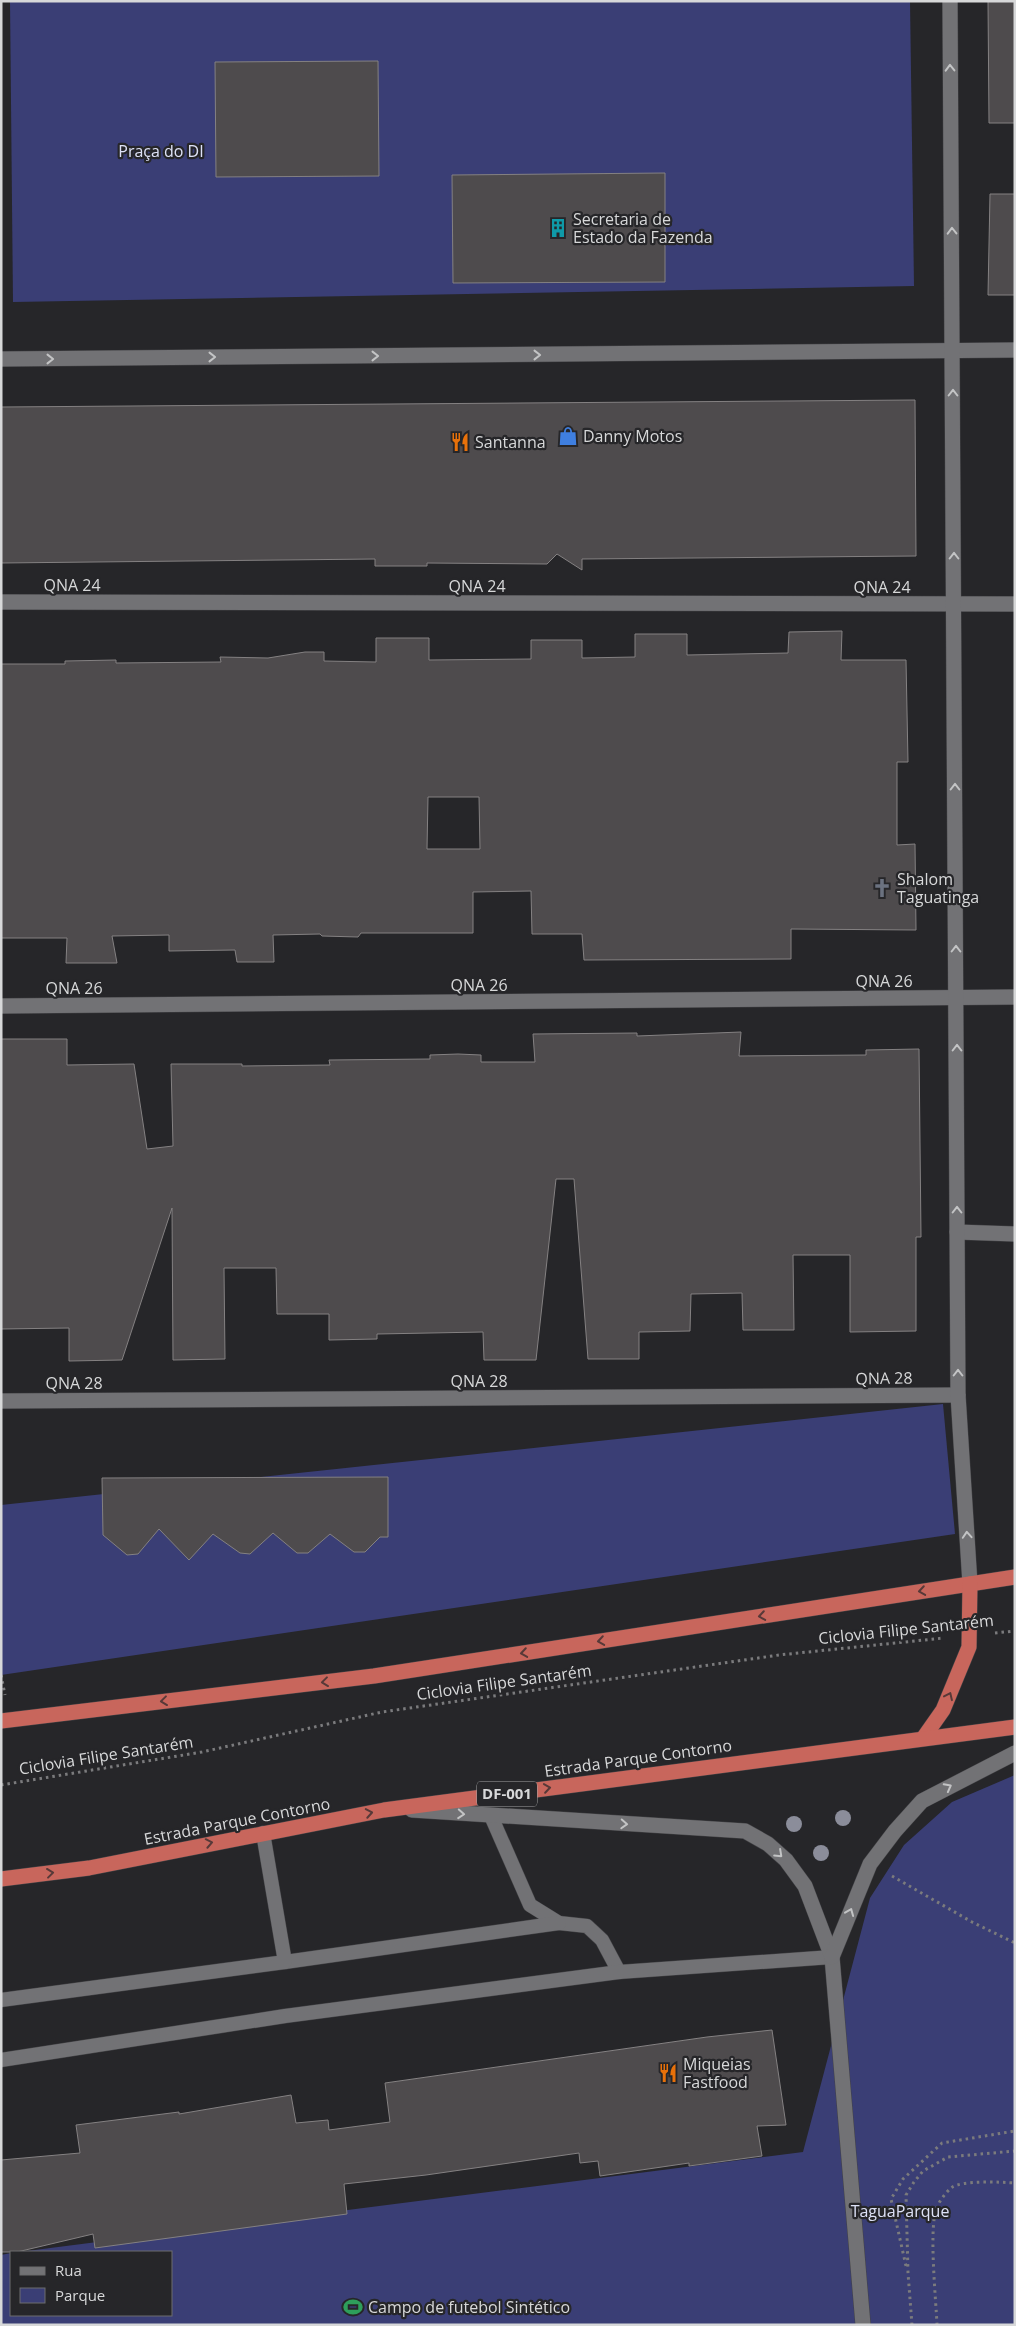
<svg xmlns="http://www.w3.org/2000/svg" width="1016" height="2326" font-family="'Open Sans',sans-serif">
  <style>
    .green { fill: #3a3e75 }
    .building { fill: #4e4b4d; stroke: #848182; fill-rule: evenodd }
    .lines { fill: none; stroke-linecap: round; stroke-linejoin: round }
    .service-casing { stroke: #434346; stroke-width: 15 }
    .minor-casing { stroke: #434346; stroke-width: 16 }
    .tertiary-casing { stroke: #434346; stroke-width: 16 }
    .trunk-casing { stroke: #434346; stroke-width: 16 }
    .path { stroke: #7b7b7d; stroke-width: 3; stroke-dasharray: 2.5 4; stroke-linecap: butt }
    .service { stroke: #727275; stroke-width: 14 }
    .minor { stroke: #727275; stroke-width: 15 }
    .tertiary { stroke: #727275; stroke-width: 15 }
    .trunk { stroke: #c8665c; stroke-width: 15 }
    .tree { fill: #8b8d9a }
    .oneway { stroke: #c3c4c5 }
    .oneway2 { stroke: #573938 }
    .labels { text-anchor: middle; stroke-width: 4.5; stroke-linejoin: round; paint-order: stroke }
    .shield { fill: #262629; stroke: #a2a3a4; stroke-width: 1 }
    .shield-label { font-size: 15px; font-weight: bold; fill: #d7d8d9 }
    .park-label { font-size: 16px; fill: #dde1f6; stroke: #262629 }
    .poi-label { font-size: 16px; fill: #d7d8d9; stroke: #262629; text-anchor: start }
    .street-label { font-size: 16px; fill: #d7d8d9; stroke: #262629 }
  </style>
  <rect width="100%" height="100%" fill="#262629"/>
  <g class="green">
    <path d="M 10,1 L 910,1 L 914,286 L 13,302 Z"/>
    <path d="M 943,1404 L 955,1534 L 1,1675 L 1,1505 Z"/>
    <path d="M 1015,1775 L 1015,2325 L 1,2325 L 1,2255 L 11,2253 L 11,2315 L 171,2315 L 171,2252 L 19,2252 L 803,2152 L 870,1898 L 904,1845 L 952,1802 Z"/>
  </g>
  <g class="building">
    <path d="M 988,1 L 1015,1 L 1015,123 L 989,123 Z"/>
    <path d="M 378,61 L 379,176 L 216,177 L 215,62 Z"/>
    <path d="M 665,173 L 665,282 L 453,283 L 452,175 Z"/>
    <path d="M 990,194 L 1015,194 L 1015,295 L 988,295 Z"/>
    <path d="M 915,400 L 916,556 L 582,559 L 582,570 L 557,554 L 547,564 L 427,563 L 427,566 L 375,566 L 375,559 L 1,563 L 1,407 Z"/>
    <path d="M 842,631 L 841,660 L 906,660 L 908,762 L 897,762 L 897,845 L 915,844 L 916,930 L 791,929 L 791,959 L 584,960 L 582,934 L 532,934 L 531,891 L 473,892 L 473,933 L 361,933 L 358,937 L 322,936 L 320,934 L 273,935 L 274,962 L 237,962 L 235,950 L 169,951 L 169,935 L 112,936 L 117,963 L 66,963 L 67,938 L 1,938 L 1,664 L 65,664 L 65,661 L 116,660 L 116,663 L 221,662 L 220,657 L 268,658 L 305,652 L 324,652 L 324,661 L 376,662 L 376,638 L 429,638 L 429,660 L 531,659 L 531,640 L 582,640 L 582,658 L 635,657 L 635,634 L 687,634 L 687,655 L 788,653 L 789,632 ZM 428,797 L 479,797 L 480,849 L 427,849 Z"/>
    <path d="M 741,1032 L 739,1056 L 866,1055 L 866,1050 L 919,1049 L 921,1237 L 916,1237 L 916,1331 L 850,1332 L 850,1255 L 793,1255 L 794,1330 L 743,1330 L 742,1293 L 691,1294 L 690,1331 L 639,1332 L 639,1359 L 588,1359 L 574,1179 L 556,1179 L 536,1360 L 484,1360 L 483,1332 L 377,1334 L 377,1339 L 329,1340 L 329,1314 L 277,1314 L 276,1268 L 224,1268 L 225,1359 L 173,1360 L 172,1208 L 122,1360 L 69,1361 L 69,1328 L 1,1329 L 1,1039 L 67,1039 L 67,1065 L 134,1064 L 147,1149 L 173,1146 L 171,1064 L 242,1064 L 242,1066 L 330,1065 L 329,1060 L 430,1059 L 430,1055 L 458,1054 L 481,1055 L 481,1062 L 535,1062 L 533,1034 L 637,1033 L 637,1036 Z"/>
    <path d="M 388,1477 L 388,1537 L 380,1537 L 365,1552 L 354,1552 L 330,1534 L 308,1553 L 297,1553 L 273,1533 L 250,1554 L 240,1553 L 213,1534 L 189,1560 L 159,1529 L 138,1554 L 127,1555 L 103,1535 L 102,1478 Z"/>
    <path d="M 772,2030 L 786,2125 L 757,2126 L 762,2156 L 689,2166 L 689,2163 L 600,2176 L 598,2161 L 580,2163 L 579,2153 L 426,2175 L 344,2184 L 347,2214 L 95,2248 L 93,2234 L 17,2252 L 1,2252 L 1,2160 L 80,2153 L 76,2125 L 179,2112 L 179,2114 L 291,2095 L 296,2123 L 328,2120 L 329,2130 L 390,2122 L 385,2083 L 707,2037 Z"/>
  </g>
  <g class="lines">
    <g class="service-casing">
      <g id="service">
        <path d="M 491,1816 L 530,1905 L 559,1923 L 587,1926 L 602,1940 L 619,1972"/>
        <path d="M 285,1962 L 559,1923"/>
        <path d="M 1,2000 L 285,1962 L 263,1833"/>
        <path d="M 1,2060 L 285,2016 L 619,1972 L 832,1957"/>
      </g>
    </g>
    <g class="minor-casing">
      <g id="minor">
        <path d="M 1,359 L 1015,350"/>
        <path d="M 1,602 L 1015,604"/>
        <path d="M 1,1006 L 1015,997"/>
        <path d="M 957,1232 L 1015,1234"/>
        <path d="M 1,1401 L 958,1395"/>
      </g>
    </g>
    <g class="tertiary-casing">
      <g id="tertiary">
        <path d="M 950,1 L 958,1395 L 970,1584"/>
        <path d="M 412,1810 L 745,1831 L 768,1844 L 786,1860 L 805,1886 L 832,1957 L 863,2325"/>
        <path d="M 832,1957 L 870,1864 L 895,1831 L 922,1801 L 1015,1753"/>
      </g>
    </g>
    <g class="trunk-casing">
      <g id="trunk">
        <path d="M 1,1721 L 374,1676 L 1015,1577"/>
        <path d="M 924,1737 L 943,1710 L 969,1647 L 970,1584"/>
        <path d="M 1,1879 L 89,1868 L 384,1810 L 1015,1727"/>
      </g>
    </g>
    <g class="path">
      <path d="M 995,1633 L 1015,1631"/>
      <path d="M 1,1675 L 5,1695"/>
      <path d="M 1,1785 L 202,1752 L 382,1712 L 779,1655 L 944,1638"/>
      <path d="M 892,1876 L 972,1922 L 1015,1943"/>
      <path d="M 906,2266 L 891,2199 L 903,2179 L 942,2143 L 1015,2131"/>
      <path d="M 912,2325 L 908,2273 L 906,2195 L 914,2182 L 923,2171 L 948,2157 L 1015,2151"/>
      <path d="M 937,2325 C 936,2300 929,2231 936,2210 C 938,2203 945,2193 951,2188 C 961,2180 1001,2182 1015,2183"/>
    </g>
    <use href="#service" class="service"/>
    <use href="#minor" class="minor"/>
    <use href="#tertiary" class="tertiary"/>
    <use href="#trunk" class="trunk"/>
  </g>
  <g class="tree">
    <circle cx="843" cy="1818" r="8"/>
    <circle cx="794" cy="1824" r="8"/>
    <circle cx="821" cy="1853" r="8"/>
  </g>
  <defs><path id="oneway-chevron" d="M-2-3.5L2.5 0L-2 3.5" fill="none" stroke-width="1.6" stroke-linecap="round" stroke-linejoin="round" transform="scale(1.25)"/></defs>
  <g class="oneway">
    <use href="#oneway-chevron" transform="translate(950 68) rotate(-91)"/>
    <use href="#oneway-chevron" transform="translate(952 231) rotate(-91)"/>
    <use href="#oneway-chevron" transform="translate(537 355)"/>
    <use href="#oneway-chevron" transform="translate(375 356)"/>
    <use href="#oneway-chevron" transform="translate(212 357)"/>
    <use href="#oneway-chevron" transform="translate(50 359)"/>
    <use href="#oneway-chevron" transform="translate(953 393) rotate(-90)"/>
    <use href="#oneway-chevron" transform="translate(954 556) rotate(-90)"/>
    <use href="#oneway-chevron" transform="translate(955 787) rotate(-90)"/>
    <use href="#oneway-chevron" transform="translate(956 949) rotate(-90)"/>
    <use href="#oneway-chevron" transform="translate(957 1048) rotate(-90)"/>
    <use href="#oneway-chevron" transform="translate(957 1210) rotate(-90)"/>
    <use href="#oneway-chevron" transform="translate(958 1373) rotate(-90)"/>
    <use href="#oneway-chevron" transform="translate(967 1535) rotate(-94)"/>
    <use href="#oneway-chevron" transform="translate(948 1787) rotate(-28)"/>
    <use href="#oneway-chevron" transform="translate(461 1814) rotate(4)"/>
    <use href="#oneway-chevron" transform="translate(624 1824) rotate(3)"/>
    <use href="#oneway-chevron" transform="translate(779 1854) rotate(43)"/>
    <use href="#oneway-chevron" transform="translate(850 1912) rotate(-68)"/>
  </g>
  <g class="oneway2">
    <use href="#oneway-chevron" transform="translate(922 1591) rotate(171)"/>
    <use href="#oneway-chevron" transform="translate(762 1616) rotate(171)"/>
    <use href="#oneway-chevron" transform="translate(601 1641) rotate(171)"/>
    <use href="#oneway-chevron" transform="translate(524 1653) rotate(171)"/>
    <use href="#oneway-chevron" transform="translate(325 1682) rotate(173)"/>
    <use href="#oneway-chevron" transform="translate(949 1696) rotate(-65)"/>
    <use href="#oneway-chevron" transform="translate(164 1701) rotate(173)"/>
    <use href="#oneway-chevron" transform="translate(547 1788) rotate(-8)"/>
    <use href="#oneway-chevron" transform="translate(369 1813) rotate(-10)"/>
    <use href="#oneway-chevron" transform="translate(209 1843) rotate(-11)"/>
    <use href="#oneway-chevron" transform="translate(50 1873) rotate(-7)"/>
  </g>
  <defs>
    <g id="building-bare" transform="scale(1.5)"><path d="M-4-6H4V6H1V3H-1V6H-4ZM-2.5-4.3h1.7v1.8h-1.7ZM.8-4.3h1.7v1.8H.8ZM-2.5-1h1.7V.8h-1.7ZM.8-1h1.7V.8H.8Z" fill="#0f9aa8" stroke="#262629" stroke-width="2.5" paint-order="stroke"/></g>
    <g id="shop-bare" transform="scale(1.5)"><path d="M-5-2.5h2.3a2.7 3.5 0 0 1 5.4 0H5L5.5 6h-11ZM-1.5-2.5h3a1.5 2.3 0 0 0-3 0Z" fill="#3f7fe0" stroke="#262629" stroke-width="2.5" paint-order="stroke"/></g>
    <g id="restaurant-bare" transform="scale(1.5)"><path d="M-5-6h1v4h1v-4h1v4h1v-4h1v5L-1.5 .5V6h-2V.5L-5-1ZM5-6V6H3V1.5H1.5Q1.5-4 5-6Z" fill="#e8710a" stroke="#262629" stroke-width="2.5" paint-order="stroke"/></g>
    <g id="church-bare" transform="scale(1.5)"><path d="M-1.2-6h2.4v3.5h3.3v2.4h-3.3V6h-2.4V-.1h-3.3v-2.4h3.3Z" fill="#6b7280" stroke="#262629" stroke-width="2.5" paint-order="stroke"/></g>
    <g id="stadium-bare" transform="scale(1.5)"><path d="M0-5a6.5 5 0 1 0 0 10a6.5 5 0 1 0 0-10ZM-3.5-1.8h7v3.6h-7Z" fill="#2e9e5b" stroke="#262629" stroke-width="2.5" paint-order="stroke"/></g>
  </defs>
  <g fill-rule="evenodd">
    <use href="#building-bare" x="558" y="228"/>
    <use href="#shop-bare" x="568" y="436"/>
    <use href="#restaurant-bare" x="460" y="442"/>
    <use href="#church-bare" x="882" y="888"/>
    <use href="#restaurant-bare" x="668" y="2073"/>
    <use href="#stadium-bare" x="353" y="2307"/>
  </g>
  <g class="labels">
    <rect class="shield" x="477" y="1781.5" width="60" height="25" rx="4"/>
    <g class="shield-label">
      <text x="507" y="1799">DF-001</text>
    </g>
    <g class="park-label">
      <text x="161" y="157">Praça do DI</text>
      <text x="900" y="2217">TaguaParque</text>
    </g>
    <g class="poi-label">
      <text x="573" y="225">Secretaria de<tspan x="573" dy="18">Estado da Fazenda</tspan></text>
      <text x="583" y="442">Danny Motos</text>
      <text x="475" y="448">Santanna</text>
      <text x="897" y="885">Shalom<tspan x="897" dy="18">Taguatinga</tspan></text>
      <text x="683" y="2070">Miqueias<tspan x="683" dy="18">Fastfood</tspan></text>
      <text x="368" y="2313">Campo de futebol Sintético</text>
    </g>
    <g class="street-label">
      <text x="72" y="591">QNA 24</text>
      <text x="477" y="592">QNA 24</text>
      <text x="882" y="593">QNA 24</text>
      <text x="884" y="987">QNA 26</text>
      <text x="479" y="991">QNA 26</text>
      <text x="74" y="994">QNA 26</text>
      <text transform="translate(884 1378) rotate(-1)" y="6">QNA 28</text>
      <text x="479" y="1387">QNA 28</text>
      <text x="74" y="1389">QNA 28</text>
      <text transform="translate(906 1629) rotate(-6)" y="6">Ciclovia Filipe Santarém</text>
      <text transform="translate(504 1682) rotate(-8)" y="6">Ciclovia Filipe Santarém</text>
      <text transform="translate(106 1755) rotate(-9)" y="6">Ciclovia Filipe Santarém</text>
      <text transform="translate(638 1758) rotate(-8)" y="6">Estrada Parque Contorno</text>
      <text transform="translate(237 1821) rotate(-11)" y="6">Estrada Parque Contorno</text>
    </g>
  </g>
  <rect width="1016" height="2326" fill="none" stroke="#d7d8d9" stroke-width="5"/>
  <rect x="10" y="2251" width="162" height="65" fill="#262629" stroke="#6d6d6f"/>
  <rect x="20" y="2267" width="25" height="8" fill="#727275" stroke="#6d6d6f"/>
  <text x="55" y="2276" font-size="15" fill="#d7d8d9">Rua</text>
  <rect x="20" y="2288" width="25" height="15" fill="#3a3e75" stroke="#6d6d6f"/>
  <text x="55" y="2301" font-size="15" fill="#d7d8d9">Parque</text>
</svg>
